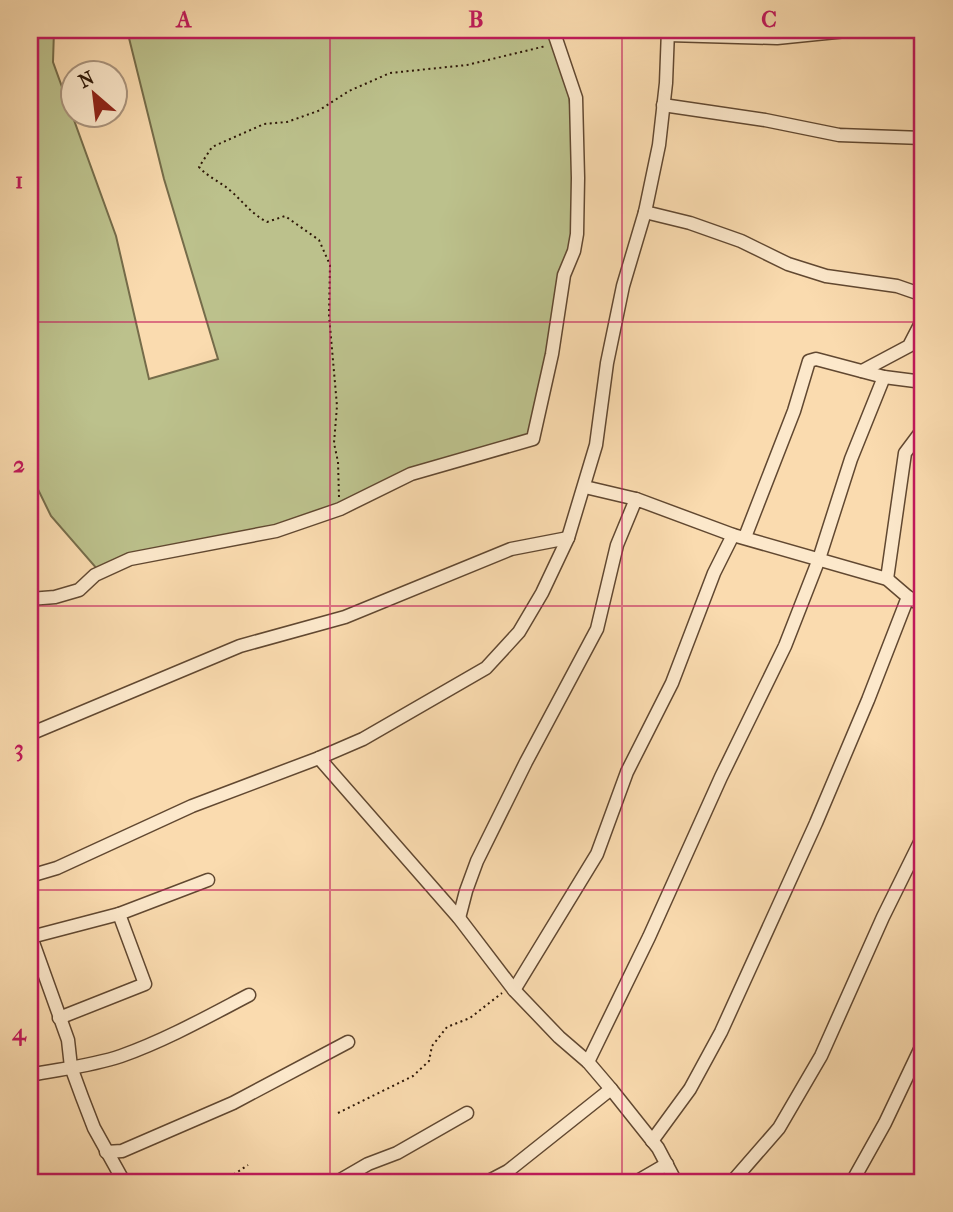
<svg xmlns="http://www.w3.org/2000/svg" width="953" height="1212" font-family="'IM FELL French Canon',serif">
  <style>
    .green { fill: #bcc18c; stroke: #756c4a; stroke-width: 2 }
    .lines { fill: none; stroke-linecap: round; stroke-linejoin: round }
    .street-casing { stroke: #614831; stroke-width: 15 }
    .path { stroke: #2e1707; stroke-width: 2; stroke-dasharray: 2 3.5; stroke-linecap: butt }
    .street { stroke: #fce8cb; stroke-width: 12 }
    .grid { fill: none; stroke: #c2185b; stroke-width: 2; stroke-opacity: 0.55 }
    .neatline { fill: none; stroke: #c2185b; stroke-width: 2.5 }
    .grid-label { font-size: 23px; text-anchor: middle; font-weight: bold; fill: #c2185b }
  </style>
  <rect width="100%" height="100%" fill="#fadbaf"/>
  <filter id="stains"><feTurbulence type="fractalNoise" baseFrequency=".00286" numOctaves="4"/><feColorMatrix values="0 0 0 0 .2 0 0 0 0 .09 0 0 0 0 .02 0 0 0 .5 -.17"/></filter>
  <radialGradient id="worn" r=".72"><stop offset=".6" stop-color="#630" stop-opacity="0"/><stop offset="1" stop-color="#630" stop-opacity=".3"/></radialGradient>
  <path class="green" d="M 30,30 L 54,30 L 53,62 L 116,236 L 149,379 L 218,359 L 164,179 L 127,30 L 547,30 L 568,85 L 577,174 L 568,268 L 532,438 L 399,483 L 258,539 L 122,564 L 104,577 L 51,516 L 30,473 Z"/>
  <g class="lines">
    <g class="street-casing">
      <g id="street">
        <path d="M 918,30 L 923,30"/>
        <path d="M 668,35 L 777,38 L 856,30"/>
        <path d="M 663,105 L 765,120 L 839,135 L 923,138"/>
        <path d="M 645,212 L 690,223 L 741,241 L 788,264 L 826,276 L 897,286 L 923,295"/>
        <path d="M 862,371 L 909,346 L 923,319"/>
        <path d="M 585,487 L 636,499"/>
        <path d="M 745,537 L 794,411 L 809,361 L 816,359 L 884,377 L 923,382"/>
        <path d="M 887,579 L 905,453 L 923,429"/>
        <path d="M 30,599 L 55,597 L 79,590 L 95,575 L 130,559 L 276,531 L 340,509 L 411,474 L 533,439 L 552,354 L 564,275 L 574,251 L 577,234 L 578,178 L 576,98 L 553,30"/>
        <path d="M 30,734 L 240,646 L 345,617 L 511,549 L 568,538"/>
        <path d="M 319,758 L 459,918 L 514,990 L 559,1037 L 588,1062 L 611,1089 L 658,1148 L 676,1182"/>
        <path d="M 30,876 L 57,868 L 192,806 L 319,758 L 363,739 L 486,668 L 519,632 L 542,593 L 568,538 L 596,445 L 607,363 L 623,286 L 645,212 L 659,145 L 666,83 L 668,30"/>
        <path d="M 119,914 L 208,880"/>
        <path d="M 459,918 L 466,891 L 477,861 L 526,762 L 597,629 L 617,545 L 636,499 L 733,535 L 887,579 L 908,597 L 923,606"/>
        <path d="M 30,934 L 68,1040 L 71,1067 L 82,1097 L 94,1128 L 124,1182"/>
        <path d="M 31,937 L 119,914 L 145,984 L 59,1018"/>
        <path d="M 514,990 L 597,854 L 627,772 L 672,683 L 714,573 L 733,535"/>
        <path d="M 588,1062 L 649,937 L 721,777 L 785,646 L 819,559 L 851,459 L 884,377"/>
        <path d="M 30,1075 C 60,1069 92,1066 121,1056 C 166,1040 207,1017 249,995"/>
        <path d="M 652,1141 L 690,1089 L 721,1032 L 816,823 L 868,700 L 908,597"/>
        <path d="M 106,1152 L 122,1151 L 233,1103 L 348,1042"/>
        <path d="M 337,1182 L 368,1164 L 397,1153 L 467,1113"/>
        <path d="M 487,1182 L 508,1171 L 611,1089"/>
        <path d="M 636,1182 L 667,1164"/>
        <path d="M 732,1182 L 779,1128 L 821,1056 L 883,917 L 923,836"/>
        <path d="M 852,1182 L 885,1123 L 923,1043"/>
      </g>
    </g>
    <g class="path">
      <path d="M 339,497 L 338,462 L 334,443 L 337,406 L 329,315 L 330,265 L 319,240 L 285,216 L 267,222 C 252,214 244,203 232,192 C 221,182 209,178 199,167 L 212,147 L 264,124 L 287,122 L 318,111 L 349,91 L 390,73 L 467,65 L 546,46"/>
      <path d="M 338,1113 L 413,1076 L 429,1061 L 432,1046 L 447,1027 L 470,1018 L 502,993"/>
      <path d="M 213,1182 L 233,1175 L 248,1165"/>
    </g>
    <use href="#street" class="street"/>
  </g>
  <path class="grid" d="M 330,30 L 330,1182M 622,30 L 622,1182M 30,322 L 923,322M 30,606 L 923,606M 30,890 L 923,890"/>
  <rect width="953" height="1212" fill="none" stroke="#fadbaf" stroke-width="77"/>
  <g transform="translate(94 94) rotate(332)"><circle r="33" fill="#fce8cb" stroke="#aa947d" stroke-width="2"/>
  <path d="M0-5L12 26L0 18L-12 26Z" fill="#8f2418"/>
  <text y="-10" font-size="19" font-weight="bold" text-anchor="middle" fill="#2e1707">N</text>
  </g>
  <rect x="38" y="38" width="876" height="1136" class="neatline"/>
  <g class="grid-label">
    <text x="184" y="27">A</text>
    <text x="476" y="27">B</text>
    <text x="769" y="27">C</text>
    <text x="19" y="188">1</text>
    <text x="19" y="472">2</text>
    <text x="19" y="756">3</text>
    <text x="19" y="1040">4</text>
  </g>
  <rect width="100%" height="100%" filter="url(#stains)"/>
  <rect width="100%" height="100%" fill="url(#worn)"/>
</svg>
